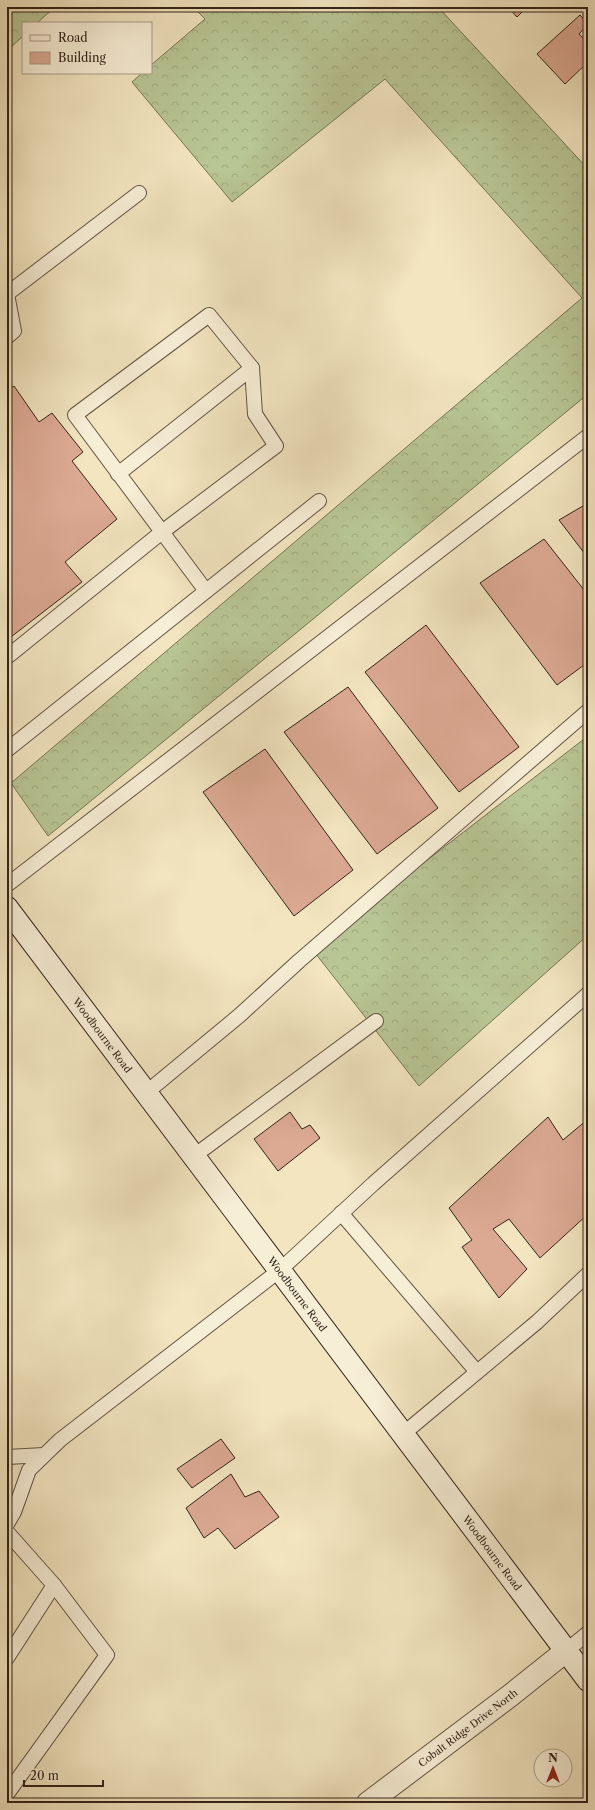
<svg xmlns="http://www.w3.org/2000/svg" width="595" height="1810" font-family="'Libre Caslon Text',serif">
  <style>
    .forest { fill: url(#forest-crowns); stroke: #767457 }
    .building { fill: #dca993; stroke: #33231a }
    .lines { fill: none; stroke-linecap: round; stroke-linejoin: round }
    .service-casing { stroke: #635444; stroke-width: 16 }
    .minor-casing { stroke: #635444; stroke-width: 24 }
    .secondary-casing { stroke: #33231a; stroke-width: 24 }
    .service { stroke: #f7eed6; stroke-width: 14 }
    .minor { stroke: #f7eed6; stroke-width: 22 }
    .secondary { stroke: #f7eed6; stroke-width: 22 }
    .labels { text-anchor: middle; stroke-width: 3; stroke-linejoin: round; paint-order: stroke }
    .street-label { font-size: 10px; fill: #33231a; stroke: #f7eed6 }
  </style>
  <defs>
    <pattern id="forest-crowns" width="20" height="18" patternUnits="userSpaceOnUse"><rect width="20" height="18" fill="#b8c594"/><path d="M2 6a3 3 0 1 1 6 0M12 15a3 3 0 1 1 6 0" fill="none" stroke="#9fa97f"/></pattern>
  </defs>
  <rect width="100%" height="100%" fill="#f2e5c0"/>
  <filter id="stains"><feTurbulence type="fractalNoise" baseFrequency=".005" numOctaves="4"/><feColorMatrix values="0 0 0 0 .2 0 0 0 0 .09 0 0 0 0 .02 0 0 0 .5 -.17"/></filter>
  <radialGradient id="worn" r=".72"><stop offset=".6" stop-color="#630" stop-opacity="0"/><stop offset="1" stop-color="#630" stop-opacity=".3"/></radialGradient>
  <g class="forest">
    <path d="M 7,7 L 55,7 L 37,23 L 23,23 L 23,36 L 7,51 Z"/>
    <path d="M 193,7 L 438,7 L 588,169 L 588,394 L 48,836 L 11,783 L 582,298 L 385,79 L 232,202 L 132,82 L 142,73 L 151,73 L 151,65 L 205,19 Z"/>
    <path d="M 588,736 L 588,935 L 419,1086 L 312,949 Z"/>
  </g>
  <g class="building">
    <path d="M 508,7 L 527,7 L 517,17 Z"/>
    <path d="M 580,15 L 588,24 L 579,34 L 588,43 L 588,62 L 565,84 L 537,54 Z"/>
    <path d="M 14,386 L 39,422 L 52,413 L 83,452 L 72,461 L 117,519 L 65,562 L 82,582 L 7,640 L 7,391 Z"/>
    <path d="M 588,503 L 588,558 L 559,520 Z"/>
    <path d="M 544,539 L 588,595 L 588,662 L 557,685 L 480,583 Z"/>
    <path d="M 426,625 L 519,747 L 459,792 L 365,672 Z"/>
    <path d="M 348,687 L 438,808 L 377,854 L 284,732 Z"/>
    <path d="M 265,749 L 353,870 L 294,916 L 203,792 Z"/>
    <path d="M 290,1112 L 302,1129 L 310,1125 L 320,1138 L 278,1171 L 254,1139 Z"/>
    <path d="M 548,1117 L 563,1140 L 588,1119 L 588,1144 L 585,1146 L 588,1149 L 588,1214 L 540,1258 L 509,1219 L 493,1229 L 527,1269 L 499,1298 L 462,1247 L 472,1240 L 449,1208 Z"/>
    <path d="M 221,1439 L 235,1458 L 192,1488 L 177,1469 Z"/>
    <path d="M 231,1474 L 245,1497 L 259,1491 L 279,1517 L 235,1549 L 218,1528 L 204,1538 L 186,1508 Z"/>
  </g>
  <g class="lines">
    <g class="service-casing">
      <g id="service">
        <path d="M 7,294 L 139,193"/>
        <path d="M 7,294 L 14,331 L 7,337"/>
        <path d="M 118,474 L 252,368"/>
        <path d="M 7,657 L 162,532 L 276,446 L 255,414 L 252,368 L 209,315 L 75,415 L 206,591"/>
        <path d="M 7,750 L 319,501"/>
        <path d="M 7,885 L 588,436"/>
        <path d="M 147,1092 L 240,1015 L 299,961 L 588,711"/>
        <path d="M 194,1156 L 376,1021"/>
        <path d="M 341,1213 L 477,1372"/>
        <path d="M 403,1434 L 537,1322 L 588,1274"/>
        <path d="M 7,1457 L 44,1455"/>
        <path d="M 7,1524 L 14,1512 L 29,1470 L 60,1440 L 280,1270 L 373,1184 L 588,994"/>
        <path d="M 7,1532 L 54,1585 L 7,1658"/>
        <path d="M 566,1651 L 588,1633"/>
        <path d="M 7,1794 L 107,1655 L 54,1585"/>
      </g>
    </g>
    <g class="minor-casing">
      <g id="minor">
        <path id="s1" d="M 368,1803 L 511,1695 L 566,1651"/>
      </g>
    </g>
    <g class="secondary-casing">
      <g id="secondary">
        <path id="s2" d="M 7,908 L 588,1680"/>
      </g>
    </g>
    <use href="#service" class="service"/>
    <use href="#minor" class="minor"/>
    <use href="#secondary" class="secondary"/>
  </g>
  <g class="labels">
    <g class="street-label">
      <text dy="4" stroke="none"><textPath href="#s2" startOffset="159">Woodbourne Road</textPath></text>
      <text dy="4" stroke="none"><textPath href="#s2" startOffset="483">Woodbourne Road</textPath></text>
      <text dy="4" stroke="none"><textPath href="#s2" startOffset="807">Woodbourne Road</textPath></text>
      <text dy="4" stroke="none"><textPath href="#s1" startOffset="125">Cobalt Ridge Drive North</textPath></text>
    </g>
  </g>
  <rect width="595" height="1810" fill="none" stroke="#f2e5c0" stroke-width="24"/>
  <rect x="8" y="8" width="579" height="1794" fill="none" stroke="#33231a" stroke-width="2"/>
  <rect x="12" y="12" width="571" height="1786" fill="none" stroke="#33231a"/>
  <rect x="22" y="22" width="130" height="52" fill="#f7eed6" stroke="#a99d8b"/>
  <rect x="30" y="35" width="20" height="6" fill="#f7eed6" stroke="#a99d8b"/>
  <text x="58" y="42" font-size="12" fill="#33231a">Road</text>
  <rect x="30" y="52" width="20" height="12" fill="#dca993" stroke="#a99d8b"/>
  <text x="58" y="62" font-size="12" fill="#33231a">Building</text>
  <g transform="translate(553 1768)"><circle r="19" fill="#f7eed6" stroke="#a99d8b"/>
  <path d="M0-3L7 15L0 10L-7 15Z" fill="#8f2418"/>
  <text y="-6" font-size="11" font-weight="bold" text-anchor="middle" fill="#33231a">N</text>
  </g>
  <path d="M24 1780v6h79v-6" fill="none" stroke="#33231a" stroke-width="2"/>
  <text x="30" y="1780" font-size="12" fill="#33231a" stroke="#f7eed6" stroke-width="3" paint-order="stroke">20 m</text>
  <rect width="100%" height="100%" filter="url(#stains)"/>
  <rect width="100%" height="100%" fill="url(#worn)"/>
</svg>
